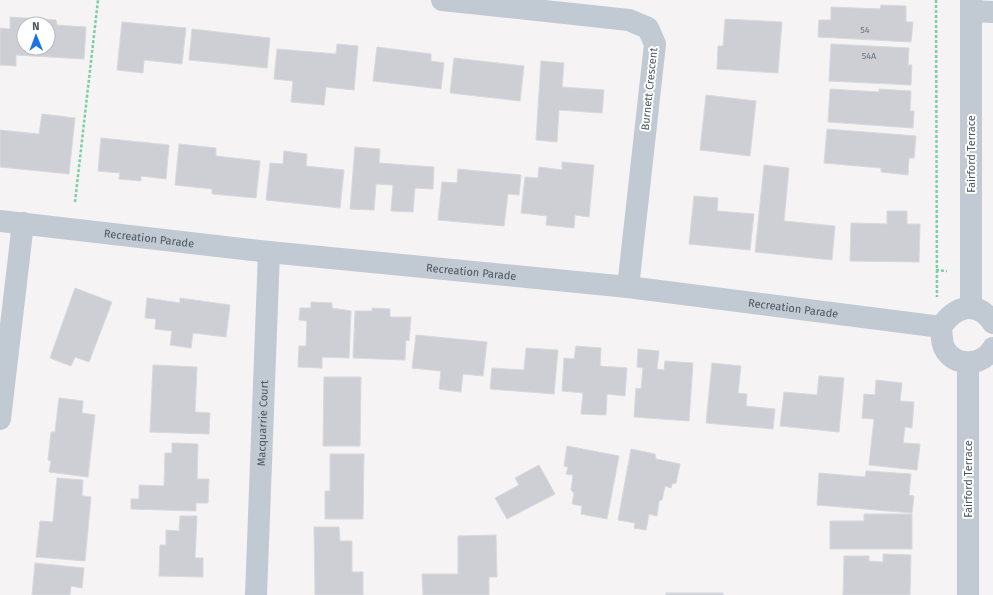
<svg xmlns="http://www.w3.org/2000/svg" width="993" height="595" font-family="'Fira Sans',sans-serif">
  <style>
    .building { fill: #cdcfd5; stroke: #d7d9de; fill-rule: evenodd }
    .lines { fill: none; stroke-linecap: round; stroke-linejoin: round }
    .path { stroke: #7ad0a6; stroke-width: 2.5; stroke-dasharray: 3 2; stroke-linecap: butt }
    .street { stroke: #c1cad2; stroke-width: 22 }
    .labels { text-anchor: middle; stroke-width: 4; stroke-linejoin: round; paint-order: stroke }
    .number-label { font-size: 9px; fill: #6b747e }
    .street-label { font-size: 11px; fill: #4a5661; stroke: #fff }
  </style>
  <rect width="100%" height="100%" fill="#f5f3f3"/>
  <g class="building">
    <path d="M 881,5 L 906,6 L 906,22 L 913,22 L 911,42 L 818,37 L 819,20 L 831,20 L 831,7 L 880,9 Z"/>
    <path d="M 10,17 L 56,20 L 57,25 L 86,27 L 84,59 L 16,55 L 16,66 L 0,65 L 0,28 L 10,29 ZM 24,24 L 48,24 L 48,48 L 24,48 Z"/>
    <path d="M 725,19 L 782,22 L 778,73 L 717,69 L 718,46 L 723,46 Z"/>
    <path d="M 122,22 L 186,28 L 182,64 L 144,60 L 143,73 L 117,70 Z"/>
    <path d="M 192,29 L 270,38 L 267,68 L 189,60 Z"/>
    <path d="M 337,44 L 358,46 L 354,90 L 326,87 L 324,105 L 291,102 L 293,81 L 274,79 L 277,49 L 336,54 Z"/>
    <path d="M 831,44 L 909,48 L 908,65 L 912,65 L 911,85 L 829,81 Z"/>
    <path d="M 377,47 L 431,54 L 431,61 L 444,63 L 441,89 L 373,81 Z"/>
    <path d="M 454,58 L 524,66 L 520,101 L 450,93 Z"/>
    <path d="M 541,61 L 564,63 L 562,87 L 604,90 L 602,113 L 559,110 L 557,142 L 536,140 Z"/>
    <path d="M 830,89 L 879,92 L 879,89 L 911,91 L 910,111 L 914,111 L 913,128 L 828,122 Z"/>
    <path d="M 706,95 L 756,101 L 750,156 L 700,150 Z"/>
    <path d="M 42,114 L 75,118 L 69,174 L 0,167 L 0,130 L 39,134 Z"/>
    <path d="M 827,129 L 916,136 L 914,158 L 909,158 L 908,175 L 881,172 L 881,168 L 824,163 Z"/>
    <path d="M 101,138 L 169,145 L 166,179 L 141,176 L 141,181 L 119,179 L 120,173 L 98,171 Z"/>
    <path d="M 179,144 L 216,148 L 216,156 L 260,161 L 256,198 L 212,194 L 212,189 L 175,185 Z"/>
    <path d="M 355,147 L 380,149 L 379,163 L 434,167 L 433,189 L 415,188 L 413,212 L 391,211 L 393,185 L 376,184 L 374,210 L 350,209 Z"/>
    <path d="M 284,151 L 307,154 L 306,166 L 344,170 L 340,208 L 266,200 L 270,163 L 283,164 Z"/>
    <path d="M 562,162 L 594,165 L 589,217 L 575,215 L 574,228 L 546,225 L 547,216 L 521,213 L 525,177 L 538,178 L 539,167 L 562,170 Z"/>
    <path d="M 764,165 L 789,168 L 784,221 L 835,226 L 832,260 L 755,252 Z"/>
    <path d="M 458,169 L 521,175 L 519,195 L 508,194 L 504,226 L 438,220 L 442,182 L 457,183 Z"/>
    <path d="M 694,196 L 718,198 L 717,211 L 754,214 L 750,250 L 689,244 Z"/>
    <path d="M 887,211 L 907,211 L 907,224 L 920,224 L 919,262 L 850,261 L 851,223 L 887,224 Z"/>
    <path d="M 75,288 L 112,302 L 89,362 L 75,357 L 71,366 L 50,358 Z"/>
    <path d="M 147,298 L 180,303 L 180,298 L 230,305 L 226,337 L 193,333 L 191,348 L 170,345 L 172,331 L 155,329 L 156,319 L 145,318 Z"/>
    <path d="M 311,302 L 332,303 L 332,308 L 351,311 L 349,358 L 322,357 L 322,368 L 298,367 L 299,346 L 306,346 L 307,321 L 299,320 L 300,308 L 311,308 Z"/>
    <path d="M 372,308 L 390,309 L 390,317 L 411,317 L 409,341 L 406,340 L 405,360 L 353,358 L 355,311 L 372,311 Z"/>
    <path d="M 416,335 L 487,342 L 483,376 L 463,374 L 461,392 L 439,389 L 441,371 L 412,368 Z"/>
    <path d="M 576,346 L 601,348 L 600,366 L 627,368 L 625,396 L 607,394 L 606,415 L 581,414 L 583,393 L 562,391 L 564,358 L 574,359 Z"/>
    <path d="M 526,348 L 558,350 L 554,394 L 490,389 L 492,368 L 524,370 Z"/>
    <path d="M 638,349 L 659,351 L 657,369 L 664,370 L 665,361 L 693,363 L 689,421 L 634,417 L 636,388 L 641,389 L 643,368 L 637,367 Z"/>
    <path d="M 712,363 L 741,366 L 738,393 L 747,394 L 746,406 L 775,409 L 773,429 L 706,423 Z"/>
    <path d="M 153,365 L 197,367 L 195,412 L 210,413 L 209,434 L 150,432 Z"/>
    <path d="M 819,376 L 844,378 L 839,432 L 780,426 L 784,392 L 817,395 Z"/>
    <path d="M 324,377 L 361,377 L 360,446 L 323,446 Z"/>
    <path d="M 876,380 L 902,383 L 900,401 L 914,402 L 912,428 L 905,427 L 903,443 L 920,444 L 917,470 L 869,465 L 874,419 L 862,418 L 864,394 L 875,395 Z"/>
    <path d="M 59,398 L 83,401 L 82,413 L 95,415 L 88,477 L 49,472 L 51,461 L 48,460 L 51,432 L 55,432 Z"/>
    <path d="M 172,443 L 198,444 L 197,479 L 209,479 L 208,503 L 196,503 L 196,511 L 131,509 L 131,499 L 139,499 L 139,485 L 164,486 L 165,453 L 172,453 Z"/>
    <path d="M 567,446 L 619,456 L 607,519 L 581,514 L 582,506 L 572,504 L 574,493 L 571,490 L 573,475 L 566,474 L 568,467 L 564,466 Z"/>
    <path d="M 631,449 L 655,454 L 656,459 L 680,464 L 676,483 L 672,484 L 671,488 L 665,486 L 662,500 L 659,501 L 657,516 L 649,514 L 646,530 L 634,528 L 635,523 L 618,520 Z"/>
    <path d="M 330,454 L 364,454 L 363,519 L 325,519 L 325,491 L 330,491 Z"/>
    <path d="M 539,465 L 555,494 L 507,519 L 495,498 L 519,485 L 515,478 Z"/>
    <path d="M 866,471 L 911,474 L 909,495 L 914,496 L 912,513 L 817,505 L 819,473 L 865,477 Z"/>
    <path d="M 57,478 L 83,480 L 82,496 L 91,497 L 85,561 L 36,557 L 40,521 L 53,522 Z"/>
    <path d="M 864,514 L 912,514 L 912,549 L 830,549 L 830,521 L 864,521 Z"/>
    <path d="M 180,516 L 197,516 L 195,558 L 203,558 L 203,577 L 159,576 L 160,545 L 166,545 L 166,530 L 179,531 Z"/>
    <path d="M 314,527 L 339,527 L 340,541 L 352,541 L 352,572 L 363,572 L 363,595 L 315,595 Z"/>
    <path d="M 496,535 L 497,577 L 489,577 L 489,595 L 423,595 L 422,574 L 458,574 L 458,536 Z"/>
    <path d="M 883,554 L 911,555 L 910,595 L 843,595 L 844,556 L 869,556 L 869,561 L 883,562 Z"/>
    <path d="M 35,563 L 84,568 L 82,588 L 71,586 L 70,595 L 32,595 Z"/>
    <rect x="666" y="593" width="57" height="2"/>
  </g>
  <g class="lines">
    <g class="path">
      <path d="M 936,0 L 937,297"/>
      <path d="M 75,202 L 98,0"/>
      <path d="M 936,270 L 947,271"/>
    </g>
    <g class="street">
      <path d="M 442,0 L 629,20 L 648,28 L 655,44 L 628,287"/>
      <path d="M 971,0 L 971,308"/>
      <path d="M 971,11 L 993,12"/>
      <path id="s1" d="M 0,221 L 269,252 L 628,287 L 941,327"/>
      <path d="M 993,323 C 977,299 955,306 941,327 C 942,335 941,344 946,351 C 958,368 983,365 993,348"/>
      <path d="M 0,419 L 23,223"/>
      <path id="s2" d="M 256,595 L 269,252"/>
      <path d="M 968,595 L 968,363"/>
    </g>
  </g>
  <g class="labels">
    <g class="number-label">
      <text x="865" y="33">54</text>
      <text x="869" y="59">54A</text>
    </g>
    <g class="street-label">
      <text transform="translate(649 89) rotate(-84)" y="4">Burnett Crescent</text>
      <text transform="translate(971 154) rotate(-90)" y="4">Fairford Terrace</text>
      <text dy="4" stroke="none"><textPath href="#s1" startOffset="150">Recreation Parade</textPath></text>
      <text dy="4" stroke="none"><textPath href="#s1" startOffset="474">Recreation Parade</textPath></text>
      <text dy="4" stroke="none"><textPath href="#s1" startOffset="798">Recreation Parade</textPath></text>
      <text dy="4" stroke="none"><textPath href="#s2" startOffset="172">Macquarrie Court</textPath></text>
      <text transform="translate(968 479) rotate(-90)" y="4">Fairford Terrace</text>
    </g>
  </g>
  <g transform="translate(36 36) rotate(359)"><circle r="19" fill="#ffffff" stroke="#b7bbc0"/>
  <path d="M0-3L7 15L0 10L-7 15Z" fill="#1a73e8"/>
  <text y="-6" font-size="11" font-weight="bold" text-anchor="middle" fill="#4a5661">N</text>
  </g>
</svg>
